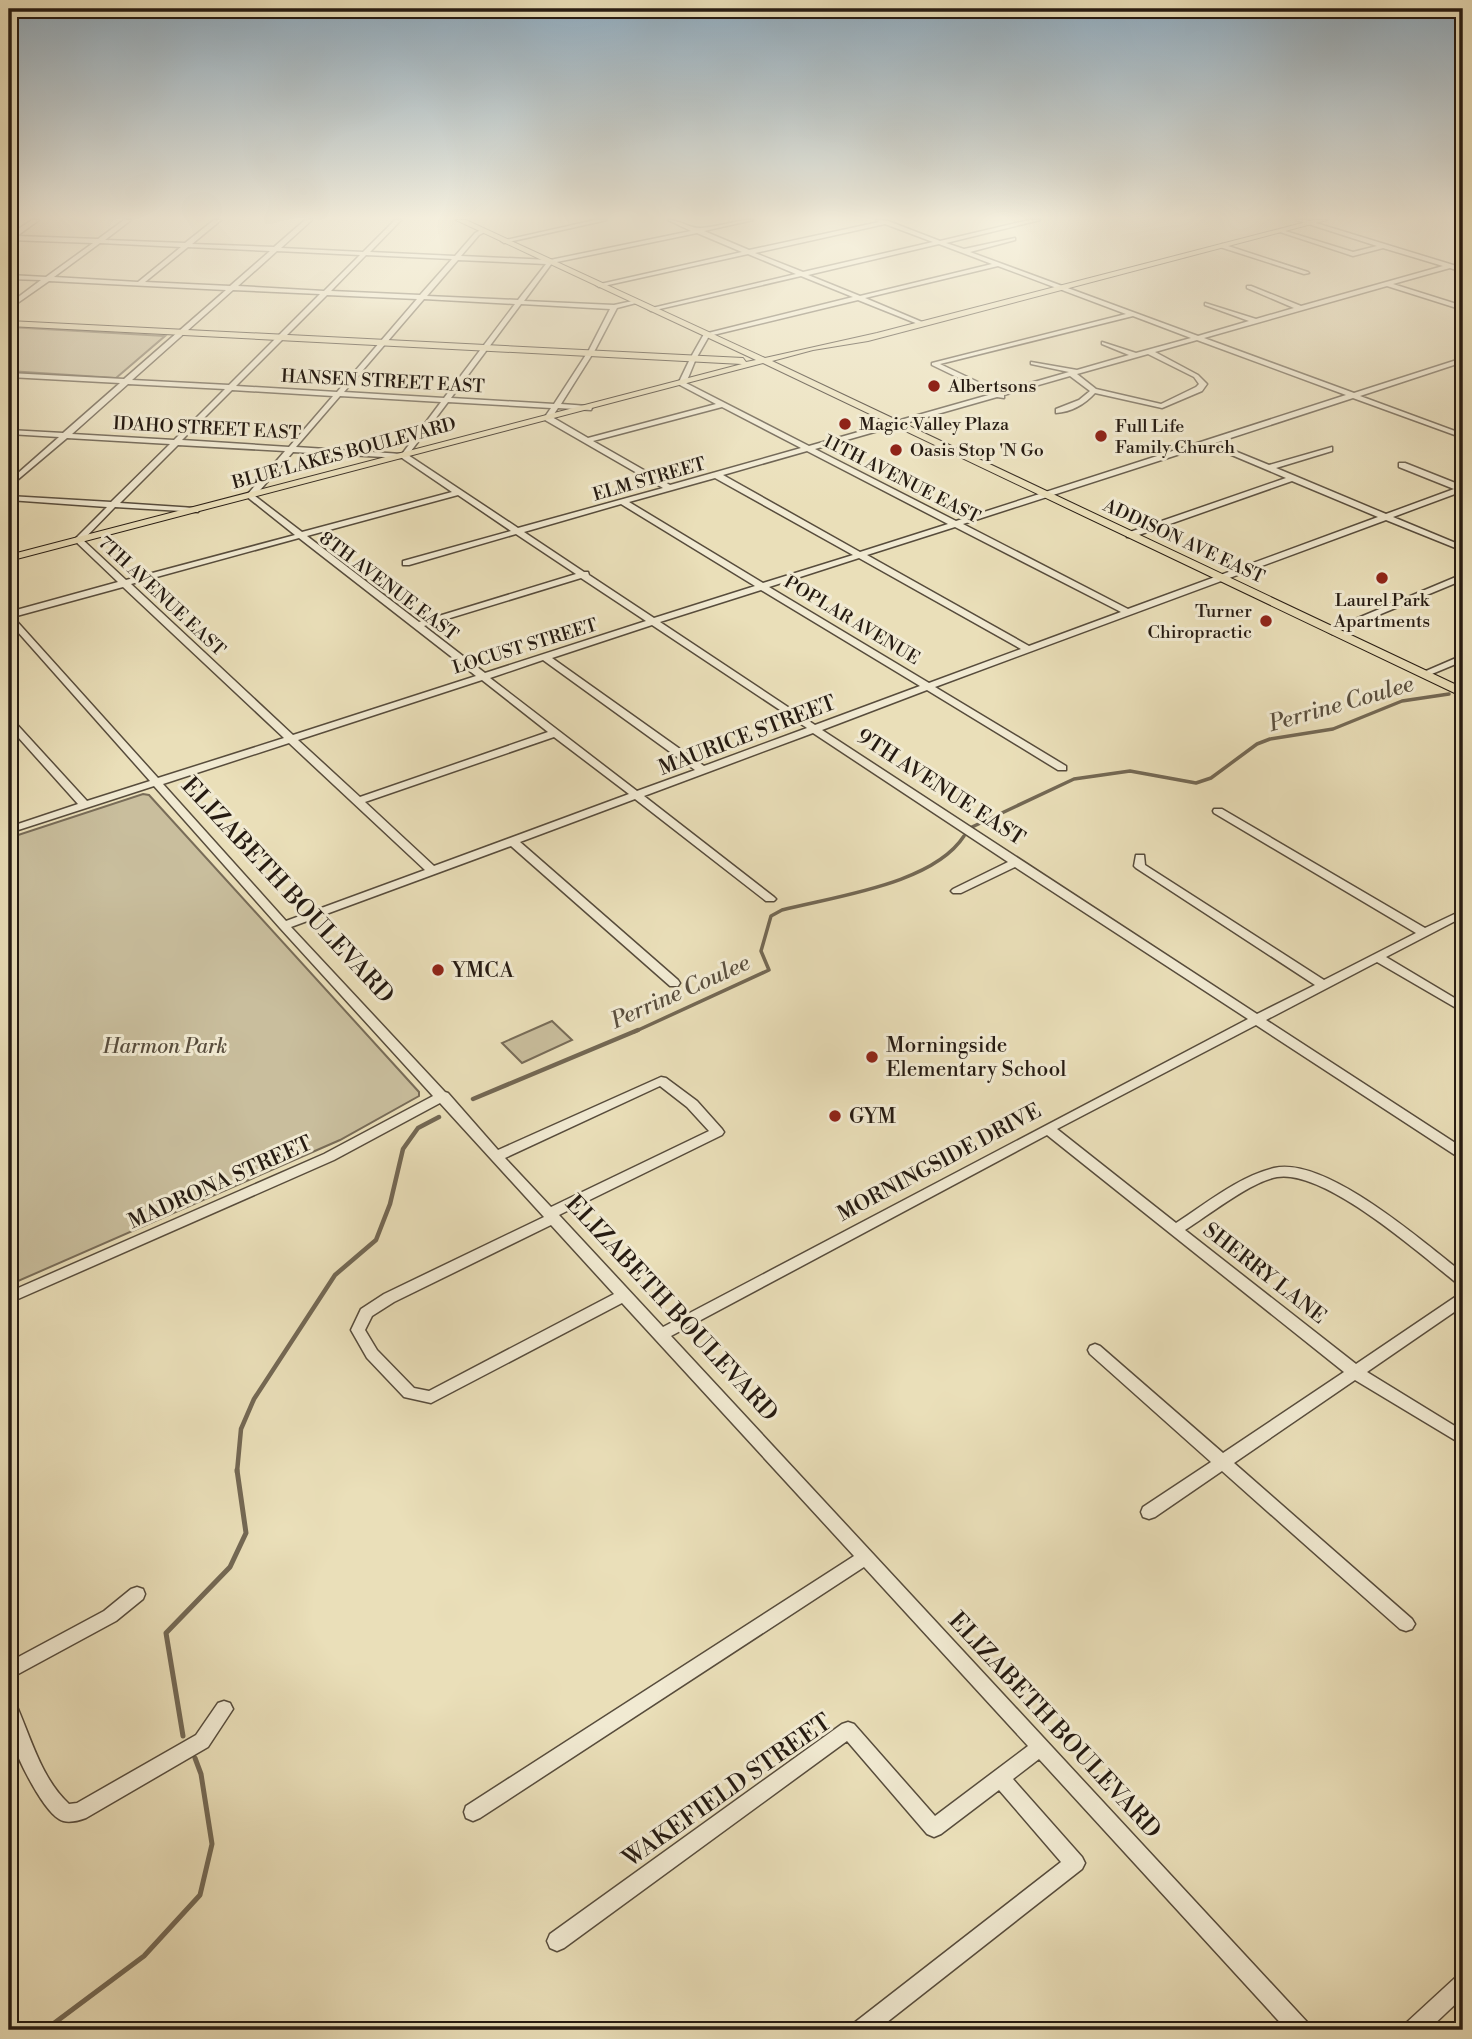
<svg xmlns="http://www.w3.org/2000/svg" width="1472" height="2039" font-family="'Libre Bodoni',serif">
  <style>
    .green { fill: #c9be9d; stroke: #786c58; stroke-width: 2 }
    .lines { fill: none; stroke-linecap: round; stroke-linejoin: round }
    .stream-far2 { stroke: #736854; stroke-width: 3.5 }
    .stream-far1 { stroke: #736854; stroke-width: 4.5 }
    .stream { stroke: #736854; stroke-width: 5 }
    .minor-casing { stroke: #574c3c; stroke-width: 3 }
    .major-casing { stroke: #261b12; stroke-width: 2 }
    .minor { fill: #f1ead2; fill-rule: evenodd }
    .major { fill: #eadfb9; fill-rule: evenodd }
    .poi-dot { fill: #8f2418; stroke: #f1ead2; stroke-width: 2.5 }
    .labels { text-anchor: middle; stroke-width: 6; stroke-linejoin: round; paint-order: stroke }
    .far-street-label { font-size: 18px; fill: #261b12; stroke: #f1ead2 }
    .far-poi-label { font-size: 18px; fill: #261b12; stroke: #f1ead2; text-anchor: start }
    .street-label { font-size: 21px; fill: #261b12; stroke: #f1ead2 }
    .poi-label { font-size: 21px; fill: #261b12; stroke: #f1ead2; text-anchor: start }
    .park-label { font-size: 21px; font-style: italic; fill: #574c3c; stroke: #f1ead2 }
    .water-label { font-size: 23px; font-style: italic; fill: #5a4f3e; stroke: #f1ead2 }
    .near-street-label { font-size: 24px; fill: #261b12; stroke: #f1ead2 }
  </style>
  <rect width="100%" height="100%" fill="#eadfb9"/>
  <filter id="stains"><feTurbulence type="fractalNoise" baseFrequency=".00286" numOctaves="4"/><feColorMatrix values="0 0 0 0 .2 0 0 0 0 .09 0 0 0 0 .02 0 0 0 .5 -.17"/></filter>
  <radialGradient id="worn" r=".72"><stop offset=".6" stop-color="#630" stop-opacity="0"/><stop offset="1" stop-color="#630" stop-opacity=".3"/></radialGradient>
  <g class="green">
    <path d="M 9,327 L 165,336 L 116,378 L 9,371 Z"/>
    <path d="M 143,794 L 149,795 L 419,1092 L 419,1096 L 340,1140 L 9,1285 L 9,838 Z"/>
    <path d="M 552,1021 L 572,1040 L 522,1063 L 502,1043 Z"/>
  </g>
  <g class="lines">
    <g class="stream-far2">
      <path d="M 972,827 L 1074,779 L 1130,771 L 1196,783 L 1211,778 L 1257,744 L 1270,739 L 1333,729 L 1402,701 L 1449,694"/>
      <path d="M 634,1032 L 769,970 L 761,951 L 771,916 L 782,910 C 836,896 933,884 964,836"/>
    </g>
    <g class="stream-far1">
      <path d="M 473,1099 L 638,1030"/>
      <path d="M 237,1472 L 241,1429 L 254,1399 L 335,1275 L 376,1240 L 390,1204 L 403,1149 L 418,1128 L 439,1117"/>
    </g>
    <g class="stream">
      <path d="M 183,1736 L 166,1633 L 230,1567 L 246,1533 L 237,1470"/>
      <path d="M 45,2030 L 144,1956 L 200,1895 L 212,1844 L 201,1774 L 195,1758"/>
    </g>
    <g class="minor-casing">
      <g id="minor">
        <path d="M 32,220 L 39,220 L 17,236 L 98,239 L 124,220 L 131,220 L 105,240 L 185,243 L 214,220 L 221,220 L 192,244 L 274,247 L 305,220 L 312,220 L 281,248 L 363,252 L 395,220 L 401,220 L 370,252 L 455,256 L 475,233 L 483,229 L 485,232 L 479,235 L 461,256 L 550,260 L 691,231 L 668,220 C 680,220 690,229 701,228 C 719,227 735,220 753,220 L 704,231 L 749,250 L 879,222 L 876,220 L 888,221 L 940,241 L 1029,220 L 1040,220 L 946,243 L 964,249 L 1015,238 L 1015,240 L 970,252 L 1198,336 L 1249,321 L 1205,305 L 1205,303 L 1256,319 L 1294,308 L 1247,288 L 1247,286 L 1251,286 L 1301,306 L 1443,266 L 1383,248 L 1353,256 L 1277,231 L 1282,230 L 1353,252 L 1377,246 L 1296,220 L 1306,220 L 1463,268 L 1463,272 L 1450,268 L 1393,284 L 1463,306 L 1463,310 L 1387,286 L 1204,338 L 1354,393 L 1463,358 L 1463,362 L 1360,396 L 1463,434 L 1463,438 L 1353,398 L 1215,443 L 1269,465 L 1332,447 L 1332,451 L 1276,468 L 1386,514 L 1454,489 L 1399,467 L 1399,463 L 1405,463 L 1463,486 L 1463,491 L 1393,517 L 1463,546 L 1463,551 L 1386,520 L 935,687 L 1066,766 L 1066,770 L 1058,770 L 927,690 L 822,730 L 1257,1014 L 1315,985 L 1136,868 L 1134,866 L 1136,855 L 1144,855 L 1145,865 L 1324,980 L 1416,933 L 1214,813 L 1213,811 L 1214,809 L 1222,809 L 1425,928 L 1463,910 L 1463,917 L 1386,957 L 1463,1003 L 1463,1012 L 1377,962 L 1266,1020 L 1463,1148 L 1463,1158 L 1458,1157 L 1256,1025 L 1057,1129 L 1176,1223 C 1207,1203 1238,1177 1274,1168 C 1326,1156 1423,1242 1463,1273 L 1463,1285 L 1458,1284 C 1420,1254 1325,1169 1277,1177 C 1250,1182 1209,1215 1185,1230 L 1356,1364 L 1458,1295 L 1463,1294 L 1463,1306 L 1367,1372 L 1463,1431 L 1463,1445 L 1355,1380 L 1234,1463 L 1412,1619 L 1415,1624 L 1412,1629 L 1406,1631 L 1400,1629 L 1222,1471 L 1155,1517 L 1149,1519 L 1143,1517 L 1141,1512 L 1143,1507 L 1211,1462 L 1090,1354 L 1088,1350 L 1090,1346 L 1095,1344 L 1100,1346 L 1223,1453 L 1344,1372 L 1047,1135 L 671,1336 L 1308,2023 L 1311,2030 L 1287,2030 L 1039,1759 L 1013,1779 L 1082,1857 L 1085,1863 L 1082,1869 L 877,2030 L 851,2030 L 854,2023 L 1061,1862 L 999,1790 L 941,1834 L 934,1837 L 927,1834 L 847,1741 L 564,1948 L 557,1951 L 550,1948 L 547,1941 L 550,1934 L 842,1724 L 848,1722 L 854,1724 L 935,1816 L 1028,1746 L 864,1567 L 480,1818 L 473,1821 L 466,1818 L 464,1812 L 466,1806 L 854,1556 L 622,1303 L 431,1403 L 404,1397 L 367,1358 L 351,1330 L 361,1309 L 384,1294 L 544,1217 L 440,1103 L 334,1160 L 9,1303 L 9,1292 L 324,1154 L 433,1096 L 280,928 L 154,786 L 9,833 L 9,827 L 78,804 L 9,727 L 9,718 L 12,719 L 87,801 L 150,781 L 9,622 L 9,612 L 118,582 L 74,540 L 107,507 L 9,500 L 9,496 L 111,502 L 170,444 L 67,438 L 9,487 L 9,481 L 59,437 L 9,434 L 9,430 L 63,433 L 120,383 L 9,377 L 9,373 L 124,379 L 226,290 L 49,281 L 9,309 L 9,304 L 41,280 L 9,279 L 9,275 L 46,277 L 93,243 L 9,240 L 9,235 ZM 885,224 L 933,242 L 803,272 L 755,253 ZM 697,233 L 742,252 L 596,285 L 599,287 L 748,254 L 796,274 L 648,309 L 651,311 L 801,276 L 853,297 L 704,334 L 691,357 L 694,359 L 697,357 L 709,336 L 858,300 L 918,324 L 922,324 L 922,322 L 865,298 L 998,266 L 1126,314 L 932,363 L 932,365 L 992,394 L 809,446 L 686,383 L 695,361 L 692,359 L 689,361 L 678,384 L 716,404 L 588,438 L 552,417 L 558,408 L 591,410 L 592,408 L 588,406 L 561,404 L 595,350 L 617,308 L 640,302 L 637,300 L 614,305 L 524,301 L 552,263 ZM 100,243 L 181,247 L 138,282 L 54,277 ZM 939,244 L 992,264 L 860,296 L 808,275 ZM 188,247 L 270,251 L 230,286 L 145,282 ZM 277,251 L 360,255 L 324,291 L 238,286 ZM 366,255 L 452,259 L 420,295 L 331,291 ZM 458,260 L 546,264 L 518,300 L 427,296 ZM 233,290 L 320,294 L 229,385 L 132,380 ZM 327,295 L 417,299 L 337,392 L 236,386 ZM 424,299 L 515,304 L 444,398 L 344,392 ZM 521,304 L 610,309 L 589,350 L 554,404 L 451,398 ZM 1133,316 L 1191,338 L 1136,353 L 1102,342 L 1102,344 L 1129,355 L 1077,370 L 1031,362 L 1031,364 L 1069,372 L 999,392 L 940,364 ZM 1197,340 L 1346,395 L 956,521 L 815,449 L 997,397 L 1004,398 L 1004,395 L 1070,376 L 1090,391 L 1079,400 L 1056,409 L 1056,413 C 1071,412 1085,404 1095,393 L 1162,408 L 1202,391 L 1207,384 L 1198,375 L 1155,352 ZM 1148,354 L 1194,377 L 1199,384 L 1196,387 L 1161,404 L 1096,389 L 1077,374 ZM 128,384 L 225,389 L 174,440 L 72,434 ZM 232,390 L 333,396 L 289,447 L 182,440 ZM 340,396 L 441,402 L 402,454 L 296,447 ZM 448,402 L 551,408 L 544,418 L 545,420 L 663,488 L 518,528 L 408,455 ZM 722,407 L 801,448 L 670,485 L 593,441 ZM 178,445 L 285,451 L 246,496 L 295,535 L 126,580 L 83,540 L 115,507 L 198,512 L 199,510 L 195,508 L 120,503 ZM 1208,445 L 1286,478 L 1127,533 L 1127,537 L 1133,537 L 1292,481 L 1378,517 L 1128,609 L 963,524 ZM 807,451 L 948,524 L 860,552 L 723,475 ZM 293,452 L 402,458 L 452,492 L 302,532 L 255,496 ZM 715,478 L 853,555 L 763,583 L 629,502 ZM 458,495 L 511,531 L 403,561 L 403,565 L 409,565 L 516,534 L 576,574 L 419,622 L 307,536 ZM 621,504 L 755,586 L 654,618 L 589,575 L 588,572 L 584,572 L 524,532 ZM 955,527 L 1121,612 L 1029,646 L 867,555 ZM 299,538 L 476,676 L 293,735 L 131,584 ZM 859,558 L 1021,649 L 929,683 L 769,587 ZM 581,578 L 646,621 L 485,673 L 424,626 ZM 123,587 L 284,738 L 158,778 L 13,617 ZM 761,590 L 920,686 L 815,725 L 660,622 ZM 652,625 L 807,728 L 704,766 L 552,658 ZM 543,660 L 695,770 L 637,791 L 490,678 ZM 482,680 L 548,732 L 360,797 L 298,740 ZM 813,733 L 1008,862 L 953,889 L 951,891 L 953,893 L 961,893 L 1015,867 L 1248,1019 L 663,1327 L 559,1215 L 722,1135 L 724,1132 L 722,1129 L 697,1101 L 666,1078 L 661,1077 L 498,1150 L 448,1093 L 445,1092 L 291,927 L 511,846 L 670,986 L 678,986 L 680,983 L 678,980 L 520,842 L 635,799 L 766,901 L 774,901 L 776,899 L 774,897 L 644,796 ZM 554,737 L 629,794 L 434,866 L 365,802 ZM 289,743 L 425,870 L 286,921 L 163,784 ZM 660,1086 L 687,1107 L 709,1131 L 551,1207 L 505,1158 ZM 551,1225 L 614,1294 L 429,1391 L 414,1388 L 377,1350 L 365,1330 L 372,1316 L 394,1302 Z"/>
        <path d="M 595,220 L 607,220 L 504,243 L 501,241 Z"/>
        <path d="M 1222,244 L 1308,272 L 1309,273 L 1304,274 L 1220,247 Z"/>
        <path d="M 1463,574 L 1463,580 L 1335,633 L 1332,634 L 1327,631 Z"/>
        <path d="M 1463,655 L 1463,661 L 1427,676 L 1424,677 L 1419,674 Z"/>
        <path d="M 137,1587 L 143,1589 L 145,1594 L 143,1599 L 116,1621 L 9,1679 L 9,1662 L 104,1611 L 131,1589 Z"/>
        <path d="M 9,1700 L 15,1702 C 31,1737 40,1777 69,1804 L 77,1803 L 196,1735 L 218,1703 L 224,1701 L 230,1703 L 233,1709 L 208,1747 L 86,1818 C 78,1821 66,1824 59,1819 C 41,1808 11,1748 9,1728 C 8,1719 9,1709 9,1700 Z"/>
        <path d="M 1463,1974 L 1463,1997 L 1428,2030 L 1403,2030 L 1406,2023 L 1456,1977 Z"/>
      </g>
    </g>
    <g class="major-casing">
      <path id="major" d="M 456,220 L 466,220 L 765,358 L 877,333 L 1314,220 L 1327,220 L 868,341 L 813,350 L 772,361 L 1463,688 L 1463,697 L 763,363 L 9,561 L 9,555 L 742,364 L 9,326 L 9,321 L 743,358 L 746,362 L 756,360 Z"/>
    </g>
    <use href="#minor" class="minor"/>
    <use href="#major" class="major"/>
  </g>
  <linearGradient id="sky" x2="0" y2="1"><stop stop-color="#8eaabe"/><stop offset="0.43" stop-color="#f6f1e0"/><stop offset="1" stop-color="#f6f1e0" stop-opacity="0"/></linearGradient>
  <rect width="1472" height="506" fill="url(#sky)"/>
  <g class="poi-dot">
    <circle cx="934" cy="386" r="7"/>
    <circle cx="845" cy="424" r="7"/>
    <circle cx="1101" cy="436" r="7"/>
    <circle cx="896" cy="450" r="7"/>
    <circle cx="1382" cy="578" r="7"/>
    <circle cx="1266" cy="621" r="7"/>
    <circle cx="438" cy="970" r="7"/>
    <circle cx="872" cy="1057" r="7"/>
    <circle cx="835" cy="1116" r="7"/>
  </g>
  <g class="labels">
    <g class="far-street-label">
      <text transform="translate(383 381) rotate(3)" y="6">HANSEN STREET EAST</text>
      <text transform="translate(207 428) rotate(3)" y="6">IDAHO STREET EAST</text>
      <text transform="translate(344 453) rotate(-15)" y="6">BLUE LAKES BOULEVARD</text>
      <text transform="translate(649 479) rotate(-16)" y="6">ELM STREET</text>
      <text transform="translate(902 479) rotate(27)" y="6">11TH AVENUE EAST</text>
      <text transform="translate(1184 541) rotate(25)" y="6">ADDISON AVE EAST</text>
      <text transform="translate(389 586) rotate(37)" y="6">8TH AVENUE EAST</text>
      <text transform="translate(162 596) rotate(43)" y="6">7TH AVENUE EAST</text>
      <text transform="translate(852 620) rotate(31)" y="6">POPLAR AVENUE</text>
      <text transform="translate(525 646) rotate(-17)" y="6">LOCUST STREET</text>
    </g>
    <g class="far-poi-label">
      <text x="948" y="392">Albertsons</text>
      <text x="859" y="430">Magic Valley Plaza</text>
      <text x="1115" y="432">Full Life<tspan x="1115" dy="21">Family Church</tspan></text>
      <text x="910" y="456">Oasis Stop 'N Go</text>
      <text x="1382" y="606" text-anchor="middle">Laurel Park<tspan x="1382" dy="21">Apartments</tspan></text>
      <text x="1252" y="617" text-anchor="end">Turner<tspan x="1252" dy="21">Chiropractic</tspan></text>
    </g>
    <g class="street-label">
      <text transform="translate(747 735) rotate(-21)" y="7">MAURICE STREET</text>
      <text transform="translate(941 787) rotate(33)" y="7">9TH AVENUE EAST</text>
      <text transform="translate(939 1162) rotate(-28)" y="7">MORNINGSIDE DRIVE</text>
      <text transform="translate(220 1182) rotate(-24)" y="7">MADRONA STREET</text>
      <text transform="translate(1265 1273) rotate(38)" y="7">SHERRY LANE</text>
    </g>
    <g class="poi-label">
      <text x="452" y="977">YMCA</text>
      <text x="886" y="1052">Morningside<tspan x="886" dy="24">Elementary School</tspan></text>
      <text x="849" y="1123">GYM</text>
    </g>
    <g class="park-label">
      <text x="165" y="1053">Harmon Park</text>
    </g>
    <g class="water-label">
      <text transform="translate(1341 703) rotate(-16)" y="8">Perrine Coulee</text>
      <text transform="translate(680 991) rotate(-24)" y="8">Perrine Coulee</text>
    </g>
    <g class="near-street-label">
      <text transform="translate(288 890) rotate(47)" y="8">ELIZABETH BOULEVARD</text>
      <text transform="translate(672 1308) rotate(47)" y="8">ELIZABETH BOULEVARD</text>
      <text transform="translate(1055 1725) rotate(47)" y="8">ELIZABETH BOULEVARD</text>
      <text transform="translate(727 1790) rotate(-35)" y="8">WAKEFIELD STREET</text>
    </g>
  </g>
  <rect width="1472" height="2039" fill="none" stroke="#eadfb9" stroke-width="35"/>
  <rect x="10" y="10" width="1451" height="2018" fill="none" stroke="#261b12" stroke-width="3.5"/>
  <rect x="18" y="18" width="1437" height="2004" fill="none" stroke="#261b12" stroke-width="2"/>
  <rect width="100%" height="100%" filter="url(#stains)"/>
  <rect width="100%" height="100%" fill="url(#worn)"/>
</svg>
